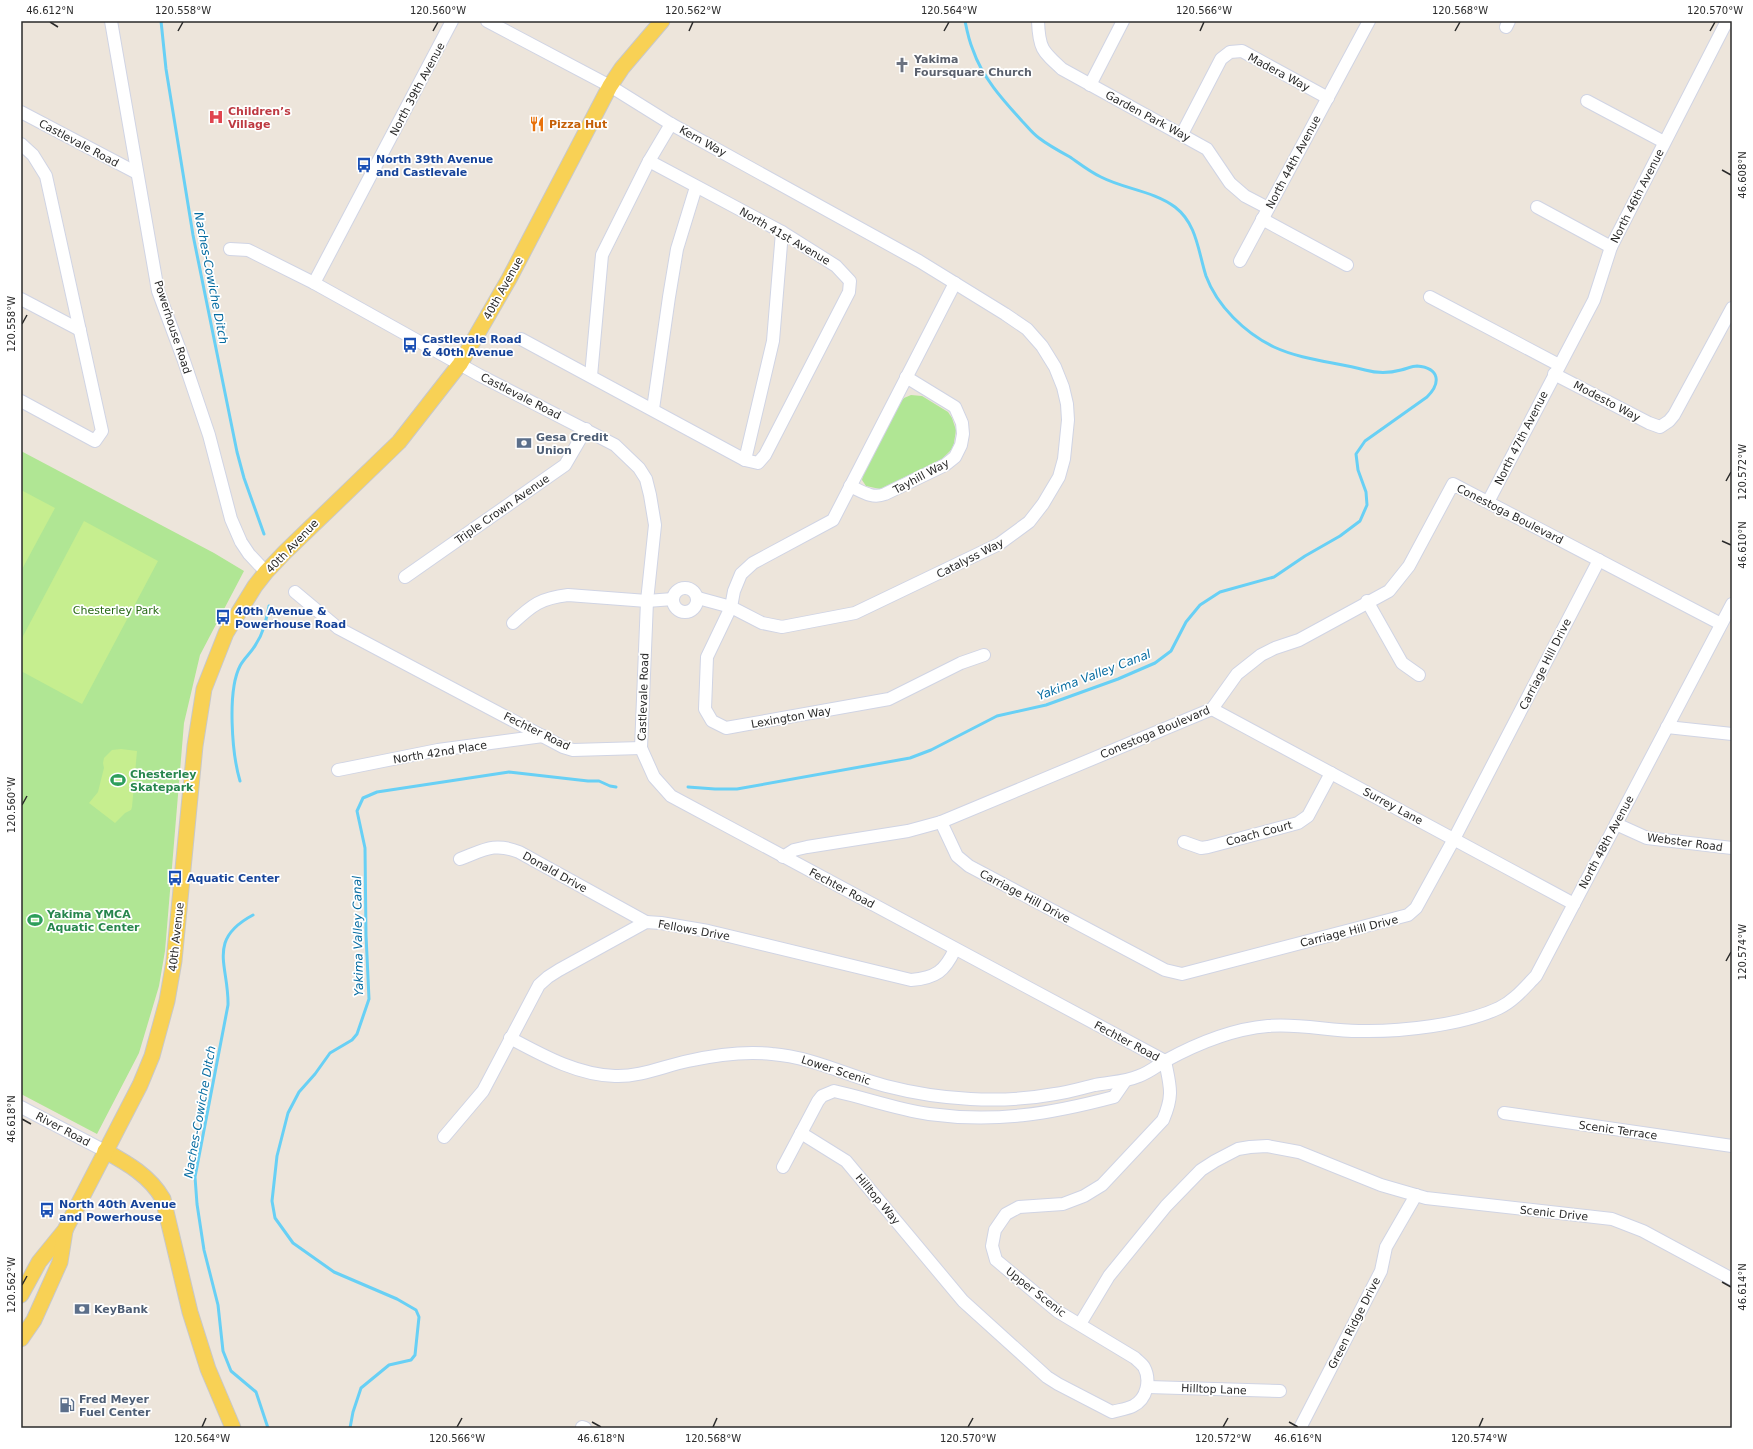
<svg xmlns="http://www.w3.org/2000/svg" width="1753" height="1449" font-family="'DejaVu Sans',sans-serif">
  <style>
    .green { fill: #b0e694 }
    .pitch { fill: #c6ee8f }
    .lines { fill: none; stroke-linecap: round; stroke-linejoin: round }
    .stream { stroke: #68d0f5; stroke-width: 3 }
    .minor-casing { stroke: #d0d4e4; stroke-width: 14 }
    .major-casing { stroke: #c8c8c8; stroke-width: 17 }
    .minor { stroke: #fff; stroke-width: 12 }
    .major { stroke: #f8d155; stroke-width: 15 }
    .ticks { fill: none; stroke: #2a2a2a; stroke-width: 1.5 }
    .labels { text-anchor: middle; stroke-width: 3.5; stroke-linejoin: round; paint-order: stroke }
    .worship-label { font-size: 11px; font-weight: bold; fill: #5b616d; stroke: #fff; text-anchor: start }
    .street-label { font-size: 11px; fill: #2a2a2a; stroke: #fff }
    .health-label { font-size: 11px; font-weight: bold; fill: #be3a42; stroke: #fff; text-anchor: start }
    .food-label { font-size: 11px; font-weight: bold; fill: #c56008; stroke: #fff; text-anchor: start }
    .transit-label { font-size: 11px; font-weight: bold; fill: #164399; stroke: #fff; text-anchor: start }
    .service-label { font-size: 11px; font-weight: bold; fill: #4e5e75; stroke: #fff; text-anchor: start }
    .park-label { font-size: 11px; fill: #286a16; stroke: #fff }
    .leisure-label { font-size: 11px; font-weight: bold; fill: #27864d; stroke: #fff; text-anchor: start }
    .water-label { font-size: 12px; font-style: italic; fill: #066ca1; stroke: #fff }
    .neatline { fill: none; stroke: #2a2a2a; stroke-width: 1.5 }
    .ticks-label { font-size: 10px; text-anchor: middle; fill: #2a2a2a }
  </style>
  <rect width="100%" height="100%" fill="#ede5db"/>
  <g class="green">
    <path d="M 911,395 L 922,396 L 948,412 L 952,418 L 956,430 L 954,443 L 952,449 L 942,459 L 880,489 L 866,486 L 862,480 L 863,475 L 899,404 L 904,398 Z"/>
    <path d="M 21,451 L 214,553 L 244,571 L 200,655 L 184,723 L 165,951 L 159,986 L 139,1053 L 97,1134 L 21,1094 Z"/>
  </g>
  <g class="pitch">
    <path d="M 21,490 L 55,508 L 21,571 Z"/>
    <path d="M 84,521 L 158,561 L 82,704 L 21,671 L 21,640 Z"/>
    <path d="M 121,749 L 137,751 L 132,807 L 131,810 L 125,813 L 115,823 L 89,803 L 98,792 L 104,768 L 103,763 L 104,758 L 112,750 Z"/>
  </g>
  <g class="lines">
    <g class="stream">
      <path d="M 161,21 L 166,69 L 193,235 L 237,452 L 244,478 L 264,534"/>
      <path d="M 240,781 C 232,754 227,691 240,666 C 244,658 252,652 256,644 C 264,632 266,620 269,606"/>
      <path d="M 688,787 L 715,789 L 737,789 L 910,758 L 931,750 L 997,716 L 1046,705 L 1118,679 L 1155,663 L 1171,651 L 1186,622 L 1200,605 L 1220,592 L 1274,577 L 1305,556 L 1340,536 L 1360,521 L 1367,505 L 1366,492 L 1358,470 L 1356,454 L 1365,441 L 1427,397 C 1441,383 1440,368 1417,366 C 1412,366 1406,369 1401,370 C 1390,373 1376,373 1365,370 C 1335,362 1302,360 1274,347 C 1245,333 1217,306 1206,276 C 1198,251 1197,224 1175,207 C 1154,191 1124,189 1101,177 C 1090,172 1080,164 1070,157 C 1059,151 1048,145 1039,138 C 1032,133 1027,126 1022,121 C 1003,100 982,77 973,50 C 969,41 967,31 965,21"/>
      <path d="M 253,915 C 206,940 229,966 228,1005 L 195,1177 L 197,1204 L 204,1250 L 218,1305 L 223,1351 L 231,1371 L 256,1392 L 268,1428"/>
      <path d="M 350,1428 L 353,1412 L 361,1388 L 389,1365 L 411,1360 L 415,1355 L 419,1317 L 416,1310 L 397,1299 L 334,1272 L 293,1243 L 275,1218 L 272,1201 L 277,1156 L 288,1113 L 299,1092 L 315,1074 L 330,1053 L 352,1040 L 357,1034 L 369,999 L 366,935 L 365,848 L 357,811 L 363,798 L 377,792 L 509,772 L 588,781 L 599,781 L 610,786 L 616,787"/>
    </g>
    <g class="minor-casing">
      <g id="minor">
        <path d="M 111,21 L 158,291 L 184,361 L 209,435 L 231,519 L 241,542 L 249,554 L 266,572"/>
        <path d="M 487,21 L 610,86 L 671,124 L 919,261 L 1005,314 L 1027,329 L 1042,346 L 1055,367 L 1063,387 L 1067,404 L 1068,420 L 1064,459 L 1059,477 L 1043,504 L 1029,522 L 999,544 L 855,613 L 782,627 L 762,623 L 731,607 L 698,598"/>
        <path d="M 1038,21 C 1039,48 1042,51 1062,69 L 1207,149 L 1230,183 L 1245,196 L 1268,208"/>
        <path d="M 1506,27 L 1509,21"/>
        <path d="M 1090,85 L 1123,21"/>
        <path d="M 1587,101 L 1664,142"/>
        <path d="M 21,112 L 137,173"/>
        <path d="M 1182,134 L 1221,59 L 1230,52 L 1242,51 L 1328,98"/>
        <path d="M 21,144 L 33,155 L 46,176 L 102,431 L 95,441 L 21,401"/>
        <path d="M 1537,207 L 1611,247"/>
        <path d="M 1262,219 L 1347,265"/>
        <path d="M 230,249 L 248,250 L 314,283 L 479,375 L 615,445 L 639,468 L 646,479 L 650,495 L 655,525 L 647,601 L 641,748 L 654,777 L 671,796 L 1165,1061 C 1196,1044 1232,1029 1268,1026 C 1299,1023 1329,1031 1359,1031 C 1400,1032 1463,1025 1499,1008 C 1514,1001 1525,987 1536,976 L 1732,604"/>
        <path d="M 1240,261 L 1369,21"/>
        <path d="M 314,283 L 452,21"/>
        <path d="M 955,283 L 833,520 L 753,563 L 741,574 L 734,591 L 731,607 L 707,657 L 705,709 L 712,721 L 726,728 L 889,699 L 961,663 L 984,655"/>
        <path d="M 1430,297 L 1559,365"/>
        <path d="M 21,299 L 80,330"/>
        <path d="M 521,339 L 745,460 L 758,463 L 765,455 L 849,292 L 850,281 L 836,266 L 782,232 L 649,161"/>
        <path d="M 1554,374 L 1649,423 L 1660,427 L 1669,421 L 1674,415 L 1732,308"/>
        <path d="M 591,376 L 602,255 L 649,161 L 671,124"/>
        <path d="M 653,409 L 669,297 L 677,249 L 696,187"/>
        <path d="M 745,460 L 773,341 L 782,232"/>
        <path d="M 850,486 C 863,492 872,499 885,494 L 945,465 L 955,457 L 961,445 L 963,434 L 962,423 L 955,407 L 906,377"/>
        <path d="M 1488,502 L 1594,300 L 1611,247 L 1727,21"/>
        <path d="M 405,577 L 565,465 L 586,429"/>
        <circle cx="685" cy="600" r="12"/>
        <path d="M 295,592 L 338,628 L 563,747 L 573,750 L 641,748"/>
        <path d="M 1367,601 L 1402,663 L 1419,675"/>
        <path d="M 513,623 C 532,605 541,598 568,595 L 647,601 L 673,599"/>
        <path d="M 1212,709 L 1574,904"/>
        <path d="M 1667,727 L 1732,734"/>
        <path d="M 338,770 L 438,750 L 543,736"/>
        <path d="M 941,822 L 957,856 L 969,866 L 1165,970 L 1182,974 L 1408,915 L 1416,908 L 1454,839 L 1599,560"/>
        <path d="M 1616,824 L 1647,838 L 1732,848"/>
        <path d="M 1184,842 L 1201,848 L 1208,847 L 1298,823 L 1308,816 L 1331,773"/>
        <path d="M 783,857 L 794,850 L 807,847 L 908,831 L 941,822 L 1212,709 L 1237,674 L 1261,655 L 1275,648 L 1299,640 L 1389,591 L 1409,566 L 1453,484 L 1721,624"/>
        <path d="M 460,859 C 484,850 494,842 519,852 L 646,922"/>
        <path d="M 510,1038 C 542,1055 577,1075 615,1076 C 640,1077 664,1066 688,1061 C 715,1055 745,1051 772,1054 C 812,1057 848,1076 886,1086 C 940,1100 1001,1104 1055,1094 C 1069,1092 1082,1088 1095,1085 C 1110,1082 1125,1082 1139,1076 C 1148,1073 1157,1066 1165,1061 C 1170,1086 1174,1095 1163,1120 L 1102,1185 L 1084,1196 L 1063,1204 L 1019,1207 L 1006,1214 L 995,1230 L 992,1246 L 996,1260 L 1057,1311 L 1135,1358 C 1138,1361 1142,1364 1144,1367 C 1151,1380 1147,1399 1133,1406 C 1127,1409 1119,1410 1112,1412 L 1058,1384 L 1047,1377 L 963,1301 L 846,1161 L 801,1133"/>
        <path d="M 21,1107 L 105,1151"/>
        <path d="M 1504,1113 L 1732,1146"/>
        <path d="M 444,1137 L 483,1091 L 539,985 L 548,977 L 559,970 L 646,922 L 661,923 L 708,931 L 911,980 C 936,978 945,971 955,949"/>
        <path d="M 783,1167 L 818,1101 L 822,1096 L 834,1091 C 866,1098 896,1109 929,1114 C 995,1123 1050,1114 1114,1097 L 1125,1081"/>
        <path d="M 1080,1324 L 1109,1276 L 1166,1206 L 1201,1170 L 1215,1161 L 1238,1149 L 1250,1147 L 1267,1146 L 1299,1152 L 1381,1185 L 1426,1198 L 1612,1219 L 1643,1231 L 1732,1279"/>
        <path d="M 1148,1387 L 1280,1391"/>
        <path d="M 582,1427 L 585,1428"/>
        <path d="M 1300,1428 L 1381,1271 L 1386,1247 L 1416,1195"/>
      </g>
    </g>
    <g class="major-casing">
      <g id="major">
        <path d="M 105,1151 C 127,1163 150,1176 163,1199 L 190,1312 L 208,1369 L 233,1428"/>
        <path d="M 21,1295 L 39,1262 L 65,1230 L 140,1085 L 152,1056 L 167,1001 L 174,961 L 195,746 L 204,689 L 226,633 L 255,586 L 266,572 L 285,552 L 399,442 L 460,364 L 509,279 L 610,86 L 622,68 L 662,21"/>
        <path d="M 21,1339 L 34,1320 L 60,1262 L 65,1231"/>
      </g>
    </g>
    <use href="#minor" class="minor"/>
    <use href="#major" class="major"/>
  </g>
  <path class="ticks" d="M 50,22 L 58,27M 178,31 L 183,22M 433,31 L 438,22M 689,31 L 693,22M 944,31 L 949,22M 1200,31 L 1204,22M 1455,31 L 1460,22M 1710,31 L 1715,22M 1722,170 L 1731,175M 22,324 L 27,315M 1726,481 L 1731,472M 1722,541 L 1731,545M 22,805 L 27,796M 1726,961 L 1731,952M 22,1119 L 31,1124M 1722,1282 L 1731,1287M 22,1285 L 27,1276M 592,1422 L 601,1427M 1289,1422 L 1298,1427M 202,1427 L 206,1418M 457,1427 L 462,1418M 713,1427 L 717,1418M 968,1427 L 973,1418M 1223,1427 L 1228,1418M 1479,1427 L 1483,1418"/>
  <defs>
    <g id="church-bare" transform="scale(1.2)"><path d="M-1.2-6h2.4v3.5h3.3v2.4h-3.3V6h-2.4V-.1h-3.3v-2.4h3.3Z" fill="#6b7280" stroke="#fff" stroke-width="2.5" paint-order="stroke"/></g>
    <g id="hospital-bare" transform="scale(1.2)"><path d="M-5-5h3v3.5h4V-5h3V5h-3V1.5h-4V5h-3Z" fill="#e0444e" stroke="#fff" stroke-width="2.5" paint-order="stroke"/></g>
    <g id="restaurant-bare" transform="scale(1.2)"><path d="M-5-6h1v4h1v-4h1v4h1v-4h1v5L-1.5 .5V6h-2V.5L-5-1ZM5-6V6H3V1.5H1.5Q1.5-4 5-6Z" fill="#e8710a" stroke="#fff" stroke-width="2.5" paint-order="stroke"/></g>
    <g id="bus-bare" transform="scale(1.2)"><path d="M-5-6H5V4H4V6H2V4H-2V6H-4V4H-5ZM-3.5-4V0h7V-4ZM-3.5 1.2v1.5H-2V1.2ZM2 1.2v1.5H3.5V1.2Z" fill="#1a4fb4" stroke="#fff" stroke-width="2.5" paint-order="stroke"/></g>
    <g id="bank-bare" transform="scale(1.2)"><path d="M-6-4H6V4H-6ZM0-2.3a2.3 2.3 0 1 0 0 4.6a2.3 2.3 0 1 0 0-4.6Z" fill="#5c6f8a" stroke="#fff" stroke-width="2.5" paint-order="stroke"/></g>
    <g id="stadium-bare" transform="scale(1.2)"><path d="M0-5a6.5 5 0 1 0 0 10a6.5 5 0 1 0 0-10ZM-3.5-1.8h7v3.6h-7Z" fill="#2e9e5b" stroke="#fff" stroke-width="2.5" paint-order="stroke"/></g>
    <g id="fuel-bare" transform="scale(1.2)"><path d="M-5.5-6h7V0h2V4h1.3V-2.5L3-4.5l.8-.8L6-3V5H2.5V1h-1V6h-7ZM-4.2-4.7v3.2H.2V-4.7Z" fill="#5c6f8a" stroke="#fff" stroke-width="2.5" paint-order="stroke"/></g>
  </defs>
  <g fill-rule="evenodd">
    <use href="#church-bare" x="902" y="65"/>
    <use href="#hospital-bare" x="216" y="117"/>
    <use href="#restaurant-bare" x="537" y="124"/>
    <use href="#bus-bare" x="364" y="165"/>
    <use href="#bus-bare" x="410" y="345"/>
    <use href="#bank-bare" x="524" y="443"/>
    <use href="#bus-bare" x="223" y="617"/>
    <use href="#stadium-bare" x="118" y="780"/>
    <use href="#bus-bare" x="175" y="878"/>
    <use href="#stadium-bare" x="35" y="920"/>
    <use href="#bus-bare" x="47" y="1210"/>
    <use href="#bank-bare" x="82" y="1309"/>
    <use href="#fuel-bare" x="67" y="1405"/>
  </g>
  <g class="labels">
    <g class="worship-label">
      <text x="914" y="63">Yakima<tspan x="914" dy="13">Foursquare Church</tspan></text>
    </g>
    <g class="street-label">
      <text transform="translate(1279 72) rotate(28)" y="4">Madera Way</text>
      <text transform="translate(417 89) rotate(-62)" y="4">North 39th Avenue</text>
      <text transform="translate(1148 116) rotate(28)" y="4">Garden Park Way</text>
      <text transform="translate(703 141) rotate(29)" y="4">Kern Way</text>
      <text transform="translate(79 143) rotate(28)" y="4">Castlevale Road</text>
      <text transform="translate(1293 162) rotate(-62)" y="4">North 44th Avenue</text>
      <text transform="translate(1637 196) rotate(-63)" y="4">North 46th Avenue</text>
      <text transform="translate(785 236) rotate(30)" y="4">North 41st Avenue</text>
      <text transform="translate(503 288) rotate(-61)" y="4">40th Avenue</text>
      <text transform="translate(173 327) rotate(72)" y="4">Powerhouse Road</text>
      <text transform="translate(521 396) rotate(27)" y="4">Castlevale Road</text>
      <text transform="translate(1607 401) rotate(28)" y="4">Modesto Way</text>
      <text transform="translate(1521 438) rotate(-63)" y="4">North 47th Avenue</text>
      <text transform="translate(921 476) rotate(-28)" y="4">Tayhill Way</text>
      <text transform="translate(502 509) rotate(-35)" y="4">Triple Crown Avenue</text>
      <text transform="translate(1510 514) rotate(27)" y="4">Conestoga Boulevard</text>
      <text transform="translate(292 546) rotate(-46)" y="4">40th Avenue</text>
      <text transform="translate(970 558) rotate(-27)" y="4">Catalyss Way</text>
      <text transform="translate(1545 664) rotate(-63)" y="4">Carriage Hill Drive</text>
      <text transform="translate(643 697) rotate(-88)" y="4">Castlevale Road</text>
      <text transform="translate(791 717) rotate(-10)" y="4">Lexington Way</text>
      <text transform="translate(537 731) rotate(26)" y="4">Fechter Road</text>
      <text transform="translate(1155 732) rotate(-23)" y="4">Conestoga Boulevard</text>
      <text transform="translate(440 752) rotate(-9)" y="4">North 42nd Place</text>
      <text transform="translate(1393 806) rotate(28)" y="4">Surrey Lane</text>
      <text transform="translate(1259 833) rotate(-15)" y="4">Coach Court</text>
      <text transform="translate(1606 842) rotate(-62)" y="4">North 48th Avenue</text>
      <text transform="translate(1685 842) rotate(8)" y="4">Webster Road</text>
      <text transform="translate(555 872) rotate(29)" y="4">Donald Drive</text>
      <text transform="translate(842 888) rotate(28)" y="4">Fechter Road</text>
      <text transform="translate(1025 896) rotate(28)" y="4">Carriage Hill Drive</text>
      <text transform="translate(694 930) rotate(10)" y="4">Fellows Drive</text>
      <text transform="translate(1349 931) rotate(-14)" y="4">Carriage Hill Drive</text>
      <text transform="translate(176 937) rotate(-84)" y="4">40th Avenue</text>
      <text transform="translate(1127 1041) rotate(28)" y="4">Fechter Road</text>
      <text transform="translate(836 1070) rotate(18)" y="4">Lower Scenic</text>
      <text transform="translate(63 1129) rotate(28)" y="4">River Road</text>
      <text transform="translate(1618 1130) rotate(8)" y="4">Scenic Terrace</text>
      <text transform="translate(878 1199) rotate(50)" y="4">Hilltop Way</text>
      <text transform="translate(1554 1213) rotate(6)" y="4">Scenic Drive</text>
      <text transform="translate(1036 1292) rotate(38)" y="4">Upper Scenic</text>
      <text transform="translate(1354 1323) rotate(-63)" y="4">Green Ridge Drive</text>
      <text transform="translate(1214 1389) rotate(2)" y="4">Hilltop Lane</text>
    </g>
    <g class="health-label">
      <text x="228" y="115">Children’s<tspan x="228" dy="13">Village</tspan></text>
    </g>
    <g class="food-label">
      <text x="549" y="128">Pizza Hut</text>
    </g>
    <g class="transit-label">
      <text x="376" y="163">North 39th Avenue<tspan x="376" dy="13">and Castlevale</tspan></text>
      <text x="422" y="343">Castlevale Road<tspan x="422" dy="13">&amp; 40th Avenue</tspan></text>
      <text x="235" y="615">40th Avenue &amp;<tspan x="235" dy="13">Powerhouse Road</tspan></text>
      <text x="187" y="882">Aquatic Center</text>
      <text x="59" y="1208">North 40th Avenue<tspan x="59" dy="13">and Powerhouse</tspan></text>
    </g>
    <g class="service-label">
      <text x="536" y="441">Gesa Credit<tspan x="536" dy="13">Union</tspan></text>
      <text x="94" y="1313">KeyBank</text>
      <text x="79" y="1403">Fred Meyer<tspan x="79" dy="13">Fuel Center</tspan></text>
    </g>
    <g class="park-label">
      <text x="116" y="614">Chesterley Park</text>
    </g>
    <g class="leisure-label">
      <text x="130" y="778">Chesterley<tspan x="130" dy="13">Skatepark</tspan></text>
      <text x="47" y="918">Yakima YMCA<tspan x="47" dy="13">Aquatic Center</tspan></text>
    </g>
    <g class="water-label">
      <text transform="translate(211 278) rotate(79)" y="4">Naches-Cowiche Ditch</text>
      <text transform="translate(1094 675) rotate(-21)" y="4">Yakima Valley Canal</text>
      <text transform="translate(358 936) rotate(-91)" y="4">Yakima Valley Canal</text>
      <text transform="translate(200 1112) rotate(-80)" y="4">Naches-Cowiche Ditch</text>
    </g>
  </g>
  <rect width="1753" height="1449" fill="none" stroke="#ffffff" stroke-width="44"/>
  <rect x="22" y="22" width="1709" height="1405" class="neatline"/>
  <g class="ticks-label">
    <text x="50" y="14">46.612°N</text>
    <text x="183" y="14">120.558°W</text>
    <text x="438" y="14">120.560°W</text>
    <text x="693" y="14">120.562°W</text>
    <text x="949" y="14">120.564°W</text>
    <text x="1204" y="14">120.566°W</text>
    <text x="1460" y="14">120.568°W</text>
    <text x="1715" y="14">120.570°W</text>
    <text transform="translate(1742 175) rotate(-90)" y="4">46.608°N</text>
    <text transform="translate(11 324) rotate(-90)" y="4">120.558°W</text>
    <text transform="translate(1742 472) rotate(-90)" y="4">120.572°W</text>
    <text transform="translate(1742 545) rotate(-90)" y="4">46.610°N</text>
    <text transform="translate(11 805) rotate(-90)" y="4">120.560°W</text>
    <text transform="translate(1742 952) rotate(-90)" y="4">120.574°W</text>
    <text transform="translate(11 1119) rotate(-90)" y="4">46.618°N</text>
    <text transform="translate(11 1285) rotate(-90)" y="4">120.562°W</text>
    <text transform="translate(1742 1287) rotate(-90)" y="4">46.614°N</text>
    <text x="202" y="1442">120.564°W</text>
    <text x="457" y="1442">120.566°W</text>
    <text x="601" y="1442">46.618°N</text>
    <text x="713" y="1442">120.568°W</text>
    <text x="968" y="1442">120.570°W</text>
    <text x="1223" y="1442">120.572°W</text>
    <text x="1298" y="1442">46.616°N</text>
    <text x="1479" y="1442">120.574°W</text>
  </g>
</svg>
